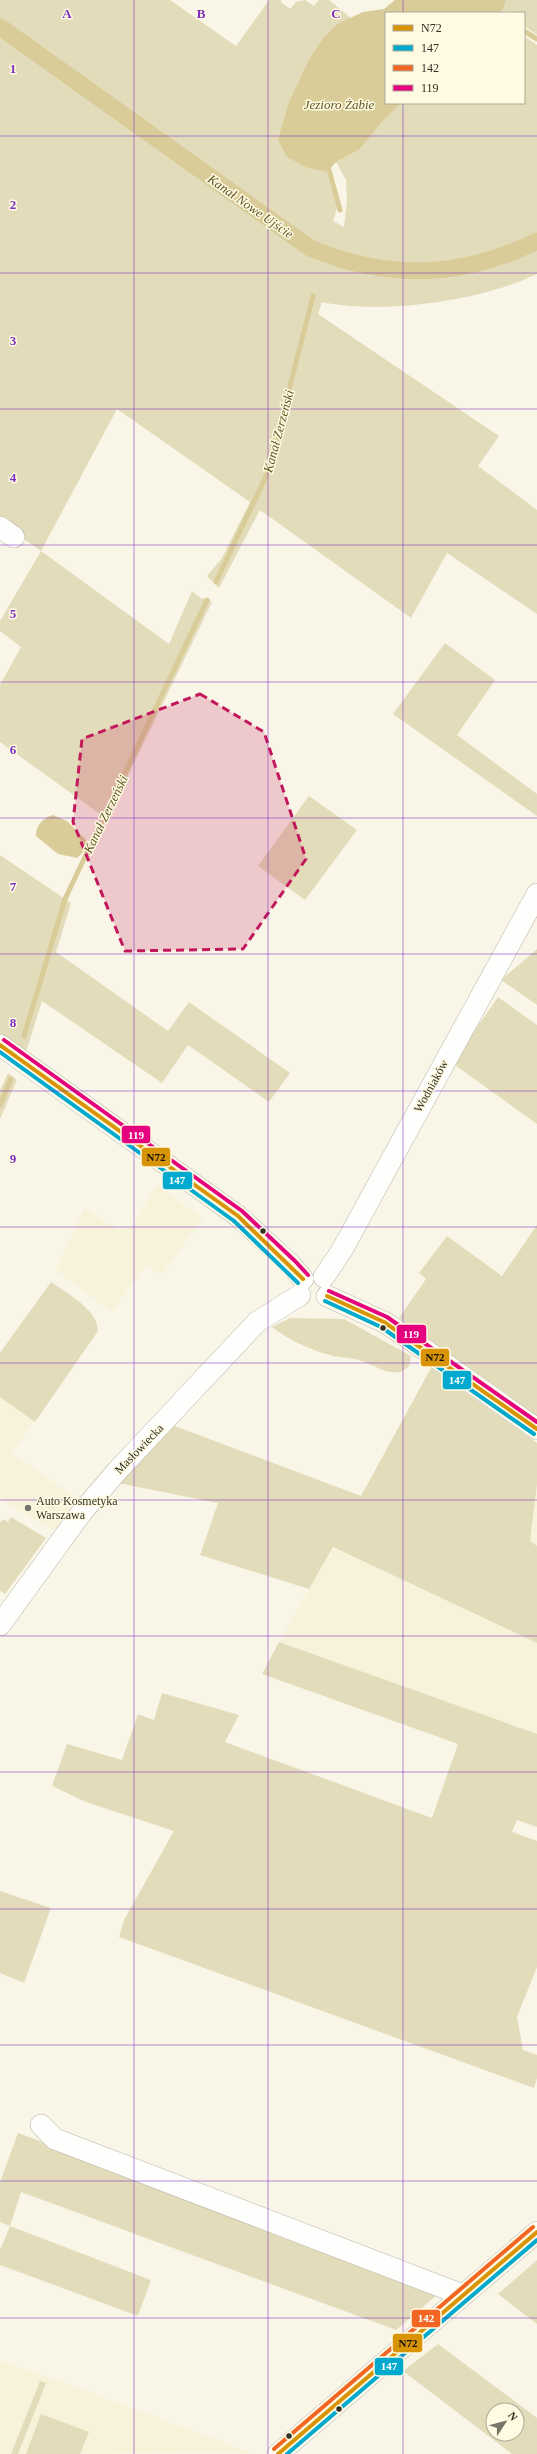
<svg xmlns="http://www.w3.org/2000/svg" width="537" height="2454" font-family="Georgia,serif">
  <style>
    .built { fill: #f7f2da }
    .green { fill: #e3dcbb; fill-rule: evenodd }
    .water { fill: #d9cc98 }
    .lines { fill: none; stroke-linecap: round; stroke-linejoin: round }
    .stream { stroke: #d9cc98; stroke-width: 5 }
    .canal { stroke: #d9cc98; stroke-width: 17 }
    .minor-casing { stroke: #b9b6ac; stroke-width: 22 }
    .minor { stroke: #fefefc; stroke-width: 21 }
    .bus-1-casing { stroke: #fffae2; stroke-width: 7 }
    .bus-2-casing { stroke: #fffae2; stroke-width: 7 }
    .bus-3-casing { stroke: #fffae2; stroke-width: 7 }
    .bus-4-casing { stroke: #fffae2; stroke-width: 7 }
    .bus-1 { stroke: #d99406; stroke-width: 4 }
    .bus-2 { stroke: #00a9ce; stroke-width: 4 }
    .bus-3 { stroke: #f26522; stroke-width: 4 }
    .bus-4 { stroke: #e5007d; stroke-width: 4 }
    .marked { fill: #c2185b; fill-opacity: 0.2; stroke: #c2185b; stroke-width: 3; stroke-dasharray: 8 5; stroke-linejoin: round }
    .grid { fill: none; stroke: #7b2cbf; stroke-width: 1; stroke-opacity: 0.55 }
    .bus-dot { fill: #312f26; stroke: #fffae2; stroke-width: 1.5 }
    .poi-dot { fill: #77756a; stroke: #fffae2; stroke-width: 1.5 }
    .labels { text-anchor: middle; stroke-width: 3; stroke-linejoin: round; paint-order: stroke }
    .street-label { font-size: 12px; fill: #312f26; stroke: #fffae2 }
    .poi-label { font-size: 12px; fill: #312f26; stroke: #fffae2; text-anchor: start }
    .water-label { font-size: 13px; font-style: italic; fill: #615522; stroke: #fffae2 }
    .grid-label { font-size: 13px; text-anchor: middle; font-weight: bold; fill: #7b2cbf; stroke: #fffae2; stroke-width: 3; stroke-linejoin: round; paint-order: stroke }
    .line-badge { stroke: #fffae2; stroke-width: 1.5 }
    .badge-label { font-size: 11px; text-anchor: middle; font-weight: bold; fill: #fff }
    .pale-badge-label { font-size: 11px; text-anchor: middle; font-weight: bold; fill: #111 }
  </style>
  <rect width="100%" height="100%" fill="#f9f6e8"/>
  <g class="built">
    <path d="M 157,1185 L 203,1218 L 161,1275 L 146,1264 L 112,1312 L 56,1270 L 84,1208 L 119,1230 L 132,1226 Z"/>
    <path d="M 0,1397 L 34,1421 L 12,1453 L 80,1501 L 57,1528 L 51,1529 L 0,1499 Z"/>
    <path d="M 537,1484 L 537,1546 L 530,1541 Z"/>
    <path d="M 333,1547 L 537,1643 L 537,1734 L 279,1642 Z"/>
    <path d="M 0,2360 L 60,2381 L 252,2453 L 0,2454 Z"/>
  </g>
  <g class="green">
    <path d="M 0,0 L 170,0 L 236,46 L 269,0 L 281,0 L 281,2 L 290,9 L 296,2 L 305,0 L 314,6 L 319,0 L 329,0 L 351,18 L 337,24 L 323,38 L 310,58 L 308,168 L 327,172 L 337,208 L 333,221 L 344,227 L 347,199 L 346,180 L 336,162 L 359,150 L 382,122 L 401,103 L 524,103 L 524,36 L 537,45 L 537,274 C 481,301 382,315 322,302 L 318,314 L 499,436 L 478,466 L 537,510 L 537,614 L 447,553 L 411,618 L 260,510 L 219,588 L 207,576 L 222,558 L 250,502 L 117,409 L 41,551 L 169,644 L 192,591 L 202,599 L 206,598 L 212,602 L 108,817 L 100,814 L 0,742 L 0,685 L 21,647 L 0,631 L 0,621 L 41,551 L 0,522 Z"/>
    <path d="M 506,0 L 537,0 L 537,35 L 524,26 L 524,13 L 501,11 Z"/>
    <path d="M 445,643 L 495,680 L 457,735 L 537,794 L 537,816 L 393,714 Z"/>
    <path d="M 309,796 L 357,830 L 305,900 L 258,866 Z"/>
    <path d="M 0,855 L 71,903 L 56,952 L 168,1031 L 189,1002 L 290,1073 L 269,1102 L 188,1045 L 162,1083 L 42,1001 L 26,1052 L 0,1034 Z"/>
    <path d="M 537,949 L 537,1005 L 501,980 Z"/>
    <path d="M 498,997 L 537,1025 L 537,1124 L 452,1063 Z"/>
    <path d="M 8,1073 L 17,1080 L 0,1119 L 0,1091 Z"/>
    <path d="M 537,1225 L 537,1416 L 399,1318 L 426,1279 L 419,1273 L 447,1236 L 502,1276 Z"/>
    <path d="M 51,1282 C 66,1293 98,1309 98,1331 L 35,1422 L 0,1397 L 0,1353 Z"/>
    <path d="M 290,1318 L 344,1319 L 411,1356 L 409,1366 C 393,1383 373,1362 355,1359 C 347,1357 338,1358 330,1355 C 310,1350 289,1340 272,1327 Z"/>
    <path d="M 431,1368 L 537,1443 L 537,1484 L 530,1541 L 537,1546 L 537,1643 L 333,1547 L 309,1589 L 200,1555 L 218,1503 L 118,1483 L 172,1425 L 361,1496 Z"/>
    <path d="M 11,1517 L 46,1538 L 5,1594 L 0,1591 L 0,1523 L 3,1519 L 8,1522 Z"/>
    <path d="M 279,1642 L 537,1734 L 537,1827 L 517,1820 L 512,1832 L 537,1841 L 537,1967 L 517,2017 L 523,2050 L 537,2055 L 537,2078 L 534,2088 L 119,1937 L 124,1920 L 174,1831 L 86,1802 L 52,1786 L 67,1744 L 122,1760 L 138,1714 L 154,1720 L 162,1693 L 239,1715 L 225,1742 L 432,1818 L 458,1744 L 262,1674 Z"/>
    <path d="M 0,1891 L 51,1908 L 24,1983 L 0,1973 Z"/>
    <path d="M 18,2133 L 315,2243 L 437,2295 L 396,2330 L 21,2192 L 10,2226 L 151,2280 L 138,2316 L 0,2265 L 0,2250 L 10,2226 L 0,2222 L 0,2182 Z"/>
    <path d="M 537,2260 L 537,2324 L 498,2294 Z"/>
    <path d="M 438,2344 L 537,2418 L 537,2454 L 512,2454 L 403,2371 ZM 493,2410 L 517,2410 L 517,2434 L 493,2434 Z"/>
    <path d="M 40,2381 L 46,2383 L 18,2454 L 11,2454 Z"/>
    <path d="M 41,2414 L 89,2432 L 80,2454 L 26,2454 Z"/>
  </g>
  <g class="water">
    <path d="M 395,0 L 506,0 L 501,13 L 386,13 L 386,103 L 401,103 L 382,122 L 359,150 L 336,162 L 327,172 L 308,168 L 287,157 L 278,140 L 289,102 L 310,58 L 323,38 L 337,24 L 363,12 L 384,9 Z"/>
    <path d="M 53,815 L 67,821 L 86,840 L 85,850 L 77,858 L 58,854 L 36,836 C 36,825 43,818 53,815 Z"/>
  </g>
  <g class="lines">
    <g class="stream">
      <path d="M 524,31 L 537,39"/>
      <path d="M 329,170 L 340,210"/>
      <path d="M 216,582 L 268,472 L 313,296"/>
      <path d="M 24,1036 L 65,899 L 207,600"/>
      <path d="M 0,1105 L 11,1079"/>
    </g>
    <path class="canal" d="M 0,27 L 310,248 C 388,281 462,278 537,241"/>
    <g class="minor-casing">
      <g id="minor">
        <path d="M 0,527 L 14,537"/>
        <path d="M 0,1045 L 238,1216 L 291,1265 L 303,1279"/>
        <path d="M 324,1277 L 342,1250 L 537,894"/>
        <path d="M 327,1296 L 384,1322 L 404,1335 L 537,1429"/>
        <path d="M 0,1625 L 82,1512 L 118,1470 L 257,1322 L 300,1295"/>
        <path d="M 41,2125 L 55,2139 L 463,2295"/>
        <path d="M 278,2454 L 537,2232"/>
      </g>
    </g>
    <use href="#minor" class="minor"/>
    <g class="bus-1-casing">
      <g id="bus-1">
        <path d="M 0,1045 L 238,1216 L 303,1279"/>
        <path d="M 327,1296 L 384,1322 L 537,1429"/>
        <path d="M 278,2454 L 537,2232"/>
      </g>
    </g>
    <g class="bus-2-casing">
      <g id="bus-2">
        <path d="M 0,1052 L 234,1221 L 298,1283"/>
        <path d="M 325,1301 L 381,1327 L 534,1434"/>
        <path d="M 287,2454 L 537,2240"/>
      </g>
    </g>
    <g class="bus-3-casing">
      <path id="bus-3" d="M 274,2449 L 533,2227"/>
    </g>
    <g class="bus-4-casing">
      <g id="bus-4">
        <path d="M 4,1040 L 242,1211 L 295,1261 L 308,1275"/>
        <path d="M 329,1291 L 387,1317 L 537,1422"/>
      </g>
    </g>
    <use href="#bus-1" class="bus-1"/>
    <use href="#bus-2" class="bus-2"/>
    <use href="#bus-3" class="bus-3"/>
    <use href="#bus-4" class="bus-4"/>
  </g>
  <path class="marked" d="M 200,694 L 264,732 L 306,859 L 243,949 L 125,951 L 73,822 L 82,739 Z"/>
  <path class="grid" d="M 134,0 L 134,2454M 268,0 L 268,2454M 403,0 L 403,13M 403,103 L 403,2454M 0,136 L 537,136M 0,273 L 537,273M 0,409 L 537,409M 0,545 L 537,545M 0,682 L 537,682M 0,818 L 537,818M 0,954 L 537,954M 0,1091 L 537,1091M 0,1227 L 537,1227M 0,1363 L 537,1363M 0,1500 L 537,1500M 0,1636 L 537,1636M 0,1772 L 537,1772M 0,1909 L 537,1909M 0,2045 L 537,2045M 0,2181 L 537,2181M 0,2318 L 537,2318"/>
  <g class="bus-dot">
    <circle cx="263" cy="1231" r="3.5"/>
    <circle cx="383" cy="1328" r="3.5"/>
    <circle cx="339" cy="2409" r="3.5"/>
    <circle cx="289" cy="2436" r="3.5"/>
  </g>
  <circle class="poi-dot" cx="28" cy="1508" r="4"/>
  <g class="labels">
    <g class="street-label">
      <text transform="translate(431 1086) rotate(-61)" y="4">Wodniaków</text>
      <text transform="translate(139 1449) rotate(-46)" y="4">Masłowiecka</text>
    </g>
    <g class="poi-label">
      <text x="36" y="1505">Auto Kosmetyka<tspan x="36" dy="14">Warszawa</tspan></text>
    </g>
    <g class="water-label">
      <text x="339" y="109">Jezioro Żabie</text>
      <text transform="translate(251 206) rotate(35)" y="5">Kanał Nowe Ujście</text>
      <text transform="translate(278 431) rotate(-75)" y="5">Kanał Zerzeński</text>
      <text transform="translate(105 814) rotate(-64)" y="5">Kanał Zerzeński</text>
    </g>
  </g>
  <g class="grid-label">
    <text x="67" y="18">A</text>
    <text x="201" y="18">B</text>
    <text x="336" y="18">C</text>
    <text x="13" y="73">1</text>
    <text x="13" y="209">2</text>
    <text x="13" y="345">3</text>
    <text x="13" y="482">4</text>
    <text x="13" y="618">5</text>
    <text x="13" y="754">6</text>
    <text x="13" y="891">7</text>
    <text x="13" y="1027">8</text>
    <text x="13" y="1163">9</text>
  </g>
  <g class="line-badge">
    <rect x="121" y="1125" width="30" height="19" rx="4" fill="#e5007d"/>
    <rect x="141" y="1147" width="30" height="20" rx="4" fill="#d99406"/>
    <rect x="162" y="1171" width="31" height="19" rx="4" fill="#00a9ce"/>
    <rect x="396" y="1324" width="31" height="20" rx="4" fill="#e5007d"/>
    <rect x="420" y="1348" width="30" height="19" rx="4" fill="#d99406"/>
    <rect x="442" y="1370" width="30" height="20" rx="4" fill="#00a9ce"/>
    <rect x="411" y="2309" width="30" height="19" rx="4" fill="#f26522"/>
    <rect x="392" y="2333" width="31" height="20" rx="4" fill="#d99406"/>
    <rect x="374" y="2357" width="30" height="19" rx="4" fill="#00a9ce"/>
  </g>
  <g class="badge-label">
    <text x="136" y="1139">119</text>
    <text x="177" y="1184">147</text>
    <text x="411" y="1338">119</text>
    <text x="457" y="1384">147</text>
    <text x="426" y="2322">142</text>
    <text x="389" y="2370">147</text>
  </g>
  <g class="pale-badge-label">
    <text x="156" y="1161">N72</text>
    <text x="435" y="1361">N72</text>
    <text x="408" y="2347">N72</text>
  </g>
  <rect x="385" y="12" width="140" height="92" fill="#fffae2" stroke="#ada997"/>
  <rect x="393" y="25" width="20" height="6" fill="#d99406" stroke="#ada997"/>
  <text x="421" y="32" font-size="12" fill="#312f26">N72</text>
  <rect x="393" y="45" width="20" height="6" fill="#00a9ce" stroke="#ada997"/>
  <text x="421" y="52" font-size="12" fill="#312f26">147</text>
  <rect x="393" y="65" width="20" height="6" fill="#f26522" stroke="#ada997"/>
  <text x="421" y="72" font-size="12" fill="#312f26">142</text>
  <rect x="393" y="85" width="20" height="6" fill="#e5007d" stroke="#ada997"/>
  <text x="421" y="92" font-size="12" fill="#312f26">119</text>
  <g transform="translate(505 2422) rotate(54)"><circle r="19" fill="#fffae2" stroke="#ada997"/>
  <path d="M0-3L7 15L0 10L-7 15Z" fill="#77756a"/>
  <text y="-6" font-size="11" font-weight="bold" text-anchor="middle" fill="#312f26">N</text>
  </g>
</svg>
